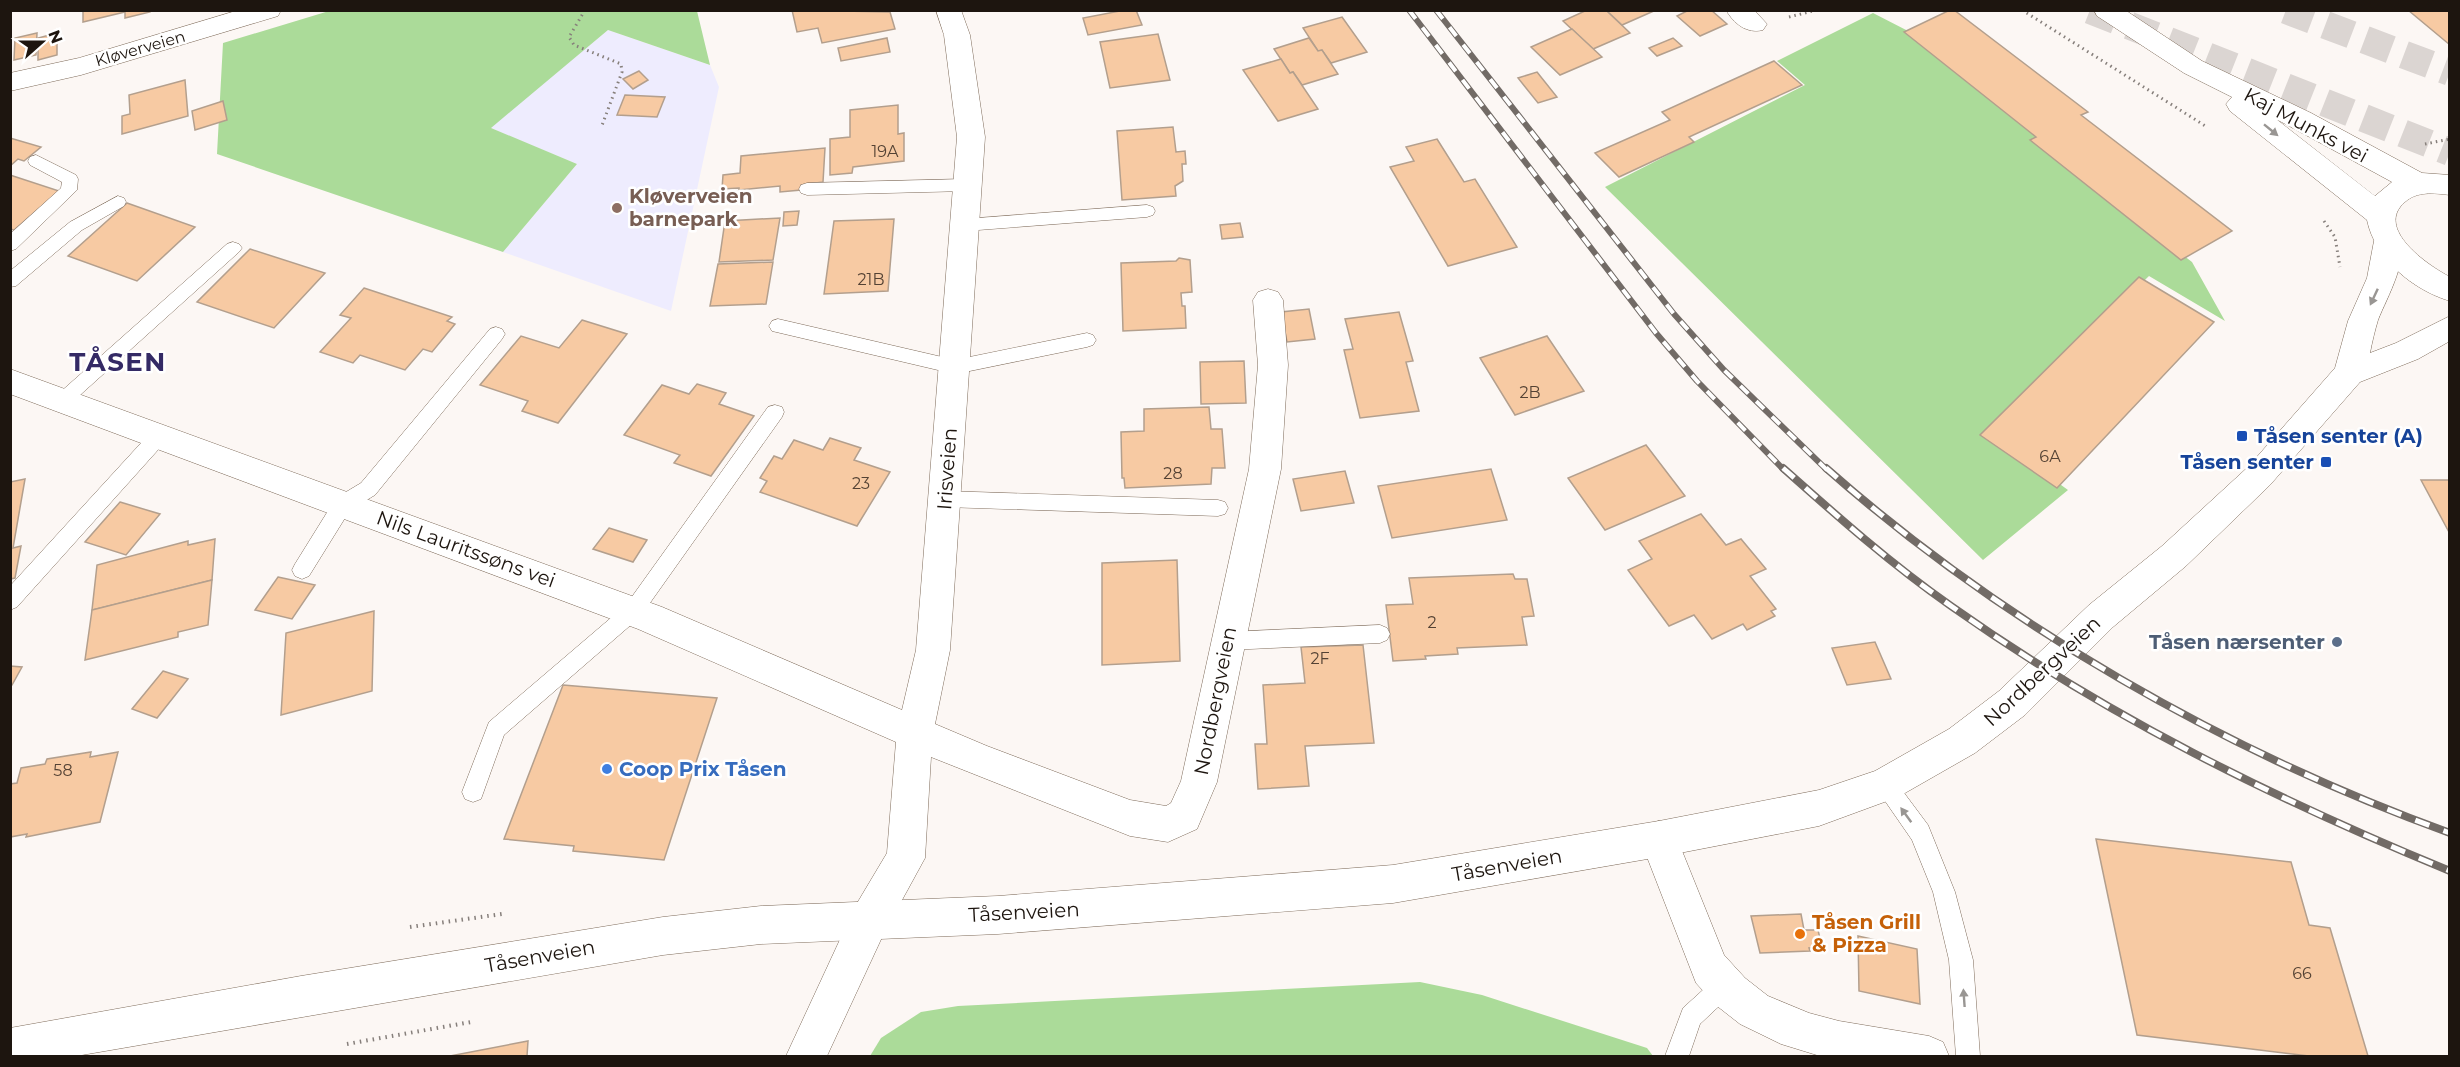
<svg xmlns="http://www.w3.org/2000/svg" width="2460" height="1067" font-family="Montserrat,sans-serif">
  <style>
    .education { fill: #eeecfe }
    .green { fill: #abdb99 }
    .building { fill: #f7caa3; stroke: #b39f8d; stroke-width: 1.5 }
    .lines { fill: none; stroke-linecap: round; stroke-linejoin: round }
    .trunk-tunnel { stroke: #dbd5d2; stroke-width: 28; stroke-dasharray: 28 14; stroke-linecap: butt }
    .service-casing { stroke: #7f6c5b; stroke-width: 1 }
    .minor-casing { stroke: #7f6c5b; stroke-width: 1 }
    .tertiary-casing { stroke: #7f6c5b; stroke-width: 1 }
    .secondary-casing { stroke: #7f6c5b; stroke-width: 1 }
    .path-far1 { stroke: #867f7b; stroke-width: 3; stroke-dasharray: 1.5 4; stroke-linecap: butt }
    .path { stroke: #867f7b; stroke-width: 4; stroke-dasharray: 1.5 5; stroke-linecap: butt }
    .service { fill: #fff; fill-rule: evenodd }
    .minor { fill: #fff; fill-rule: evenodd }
    .tertiary { fill: #fff; fill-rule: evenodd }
    .secondary { fill: #fff; fill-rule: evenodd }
    .rail-far1-casing { stroke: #726b66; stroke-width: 6 }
    .rail-casing { stroke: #726b66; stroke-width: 8 }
    .rail-far1 { stroke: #fff; stroke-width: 4; stroke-dasharray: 11; stroke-linecap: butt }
    .rail { stroke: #fff; stroke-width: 5; stroke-dasharray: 15; stroke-linecap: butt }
    .oneway { fill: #999693 }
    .education-dot { fill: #8d6e63; stroke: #fff; stroke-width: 2 }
    .transit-dot { fill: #1a4fb4; stroke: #fff; stroke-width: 2 }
    .service-dot { fill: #5c6f8a; stroke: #fff; stroke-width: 2 }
    .shop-dot { fill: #3f7fe0; stroke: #fff; stroke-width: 2 }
    .food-dot { fill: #e8710a; stroke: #fff; stroke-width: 2 }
    .labels { text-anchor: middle; stroke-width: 5; stroke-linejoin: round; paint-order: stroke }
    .far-street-label { font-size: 16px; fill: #1d150f; stroke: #fff }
    .number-label { font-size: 16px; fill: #544234 }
    .street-label { font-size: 20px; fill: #1d150f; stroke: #fff }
    .education-label { font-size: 20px; font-weight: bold; fill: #785e54; stroke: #fff; text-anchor: start }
    .transit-label { font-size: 20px; font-weight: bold; fill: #164399; stroke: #fff; text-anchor: start }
    .service-label { font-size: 20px; font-weight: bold; fill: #4e5e75; stroke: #fff; text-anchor: end }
    .shop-label { font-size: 20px; font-weight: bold; fill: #366cbe; stroke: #fff; text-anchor: start }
    .food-label { font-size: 20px; font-weight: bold; fill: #c56008; stroke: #fff; text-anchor: start }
    .district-label { font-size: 26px; font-weight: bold; letter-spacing: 1.5px; fill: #342a65; stroke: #fff }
  </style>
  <rect width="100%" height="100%" fill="#fcf7f4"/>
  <path class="education" d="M 608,30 L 710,65 L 719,87 L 671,311 L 503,252 L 577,164 L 490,128 Z"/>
  <g class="green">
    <path d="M 329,11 L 697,11 L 710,65 L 608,30 L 491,128 L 577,164 L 503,252 L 217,154 L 223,43 Z"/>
    <path d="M 1873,13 L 1910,32 L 2045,138 L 2036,142 L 2192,262 L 2225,321 L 2149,276 L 1989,433 L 2068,490 L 1983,560 L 1605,187 L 1805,85 L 1777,61 Z"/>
    <path d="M 1420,982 L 1482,995 L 1647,1048 L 1653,1056 L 870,1056 L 881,1038 L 921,1012 L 958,1006 Z"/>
  </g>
  <g class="building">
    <path d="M 83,10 L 150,10 L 150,12 L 125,18 L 125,12 L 83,22 Z"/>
    <path d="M 792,10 L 890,12 L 895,29 L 822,43 L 818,28 L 797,32 Z"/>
    <path d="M 1125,10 L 1136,10 L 1142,25 L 1088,35 L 1083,18 Z"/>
    <path d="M 1587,10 L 1606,10 L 1630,33 L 1593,49 L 1563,21 Z"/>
    <path d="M 1606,10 L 1656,10 L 1622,25 Z"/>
    <path d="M 1689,10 L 1711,10 L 1727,24 L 1700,36 L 1677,16 Z"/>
    <path d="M 1950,10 L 1954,10 L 2088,112 L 2081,115 L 2232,231 L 2181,260 L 2030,140 L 2036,137 L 1904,32 Z"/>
    <path d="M 2408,10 L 2450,10 L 2450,45 Z"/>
    <path d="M 1342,17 L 1367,52 L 1331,63 L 1322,50 L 1318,51 L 1303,28 Z"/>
    <path d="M 1572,29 L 1602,57 L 1560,75 L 1531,47 Z"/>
    <path d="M 37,33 L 36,55 L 14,60 L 15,38 Z"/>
    <path d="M 57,33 L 57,55 L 38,60 L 38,38 Z"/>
    <path d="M 1158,34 L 1170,80 L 1110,88 L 1100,42 Z"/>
    <path d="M 887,38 L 890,52 L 841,61 L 838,48 Z"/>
    <path d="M 1309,38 L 1318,51 L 1322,50 L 1338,74 L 1302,85 L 1293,72 L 1290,73 L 1274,49 Z"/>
    <path d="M 1673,38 L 1682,46 L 1657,56 L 1649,48 Z"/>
    <path d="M 1281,59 L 1290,73 L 1293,72 L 1318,109 L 1278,121 L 1243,70 Z"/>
    <path d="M 1774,61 L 1802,85 L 1689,137 L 1694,142 L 1619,177 L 1595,153 L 1670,120 L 1662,112 Z"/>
    <path d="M 639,71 L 648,80 L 633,89 L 623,79 Z"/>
    <path d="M 1537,72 L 1557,97 L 1538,103 L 1518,78 Z"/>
    <path d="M 185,80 L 188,116 L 122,134 L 122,116 L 130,114 L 129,95 Z"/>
    <path d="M 625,95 L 665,97 L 657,117 L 617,115 Z"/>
    <path d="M 223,101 L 227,120 L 195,130 L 192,111 Z"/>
    <path d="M 898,105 L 898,134 L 904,133 L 904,161 L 853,167 L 852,173 L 830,175 L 830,139 L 850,137 L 850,110 Z"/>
    <path d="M 1173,127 L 1176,152 L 1185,151 L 1186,164 L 1182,164 L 1183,181 L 1175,186 L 1176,196 L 1122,200 L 1117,131 Z"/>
    <path d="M 10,138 L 41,147 L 24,161 L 18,159 L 10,166 Z"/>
    <path d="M 1437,139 L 1464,182 L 1475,179 L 1517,247 L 1448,266 L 1390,167 L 1414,161 L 1406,147 Z"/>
    <path d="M 825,148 L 823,182 L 801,185 L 801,190 L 780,192 L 780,186 L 739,190 L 739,188 L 722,189 L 723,175 L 740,173 L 741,156 Z"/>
    <path d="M 10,175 L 59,191 L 14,230 L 10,229 Z"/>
    <path d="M 127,203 L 195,227 L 137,281 L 68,256 Z"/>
    <path d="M 799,211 L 797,225 L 783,226 L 784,212 Z"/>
    <path d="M 780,218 L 773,260 L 719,262 L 725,221 Z"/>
    <path d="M 894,219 L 888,291 L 824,294 L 834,221 Z"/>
    <path d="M 1240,223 L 1243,237 L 1222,239 L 1220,225 Z"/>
    <path d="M 250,249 L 325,273 L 274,328 L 197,302 Z"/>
    <path d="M 1179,258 L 1190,260 L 1192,292 L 1181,293 L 1182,306 L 1185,306 L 1186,328 L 1123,331 L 1121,263 L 1176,261 Z"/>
    <path d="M 773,262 L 766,304 L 710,306 L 718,264 Z"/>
    <path d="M 2139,277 L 2214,322 L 2057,488 L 1980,435 Z"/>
    <path d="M 364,288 L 452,317 L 447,321 L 455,324 L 432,352 L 423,349 L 405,370 L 360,355 L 353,363 L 320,352 L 351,318 L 340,315 Z"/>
    <path d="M 1309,309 L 1315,339 L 1287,342 L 1281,312 Z"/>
    <path d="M 1399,312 L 1413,361 L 1406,362 L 1419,411 L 1360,418 L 1344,350 L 1353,349 L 1345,319 Z"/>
    <path d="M 582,320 L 627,334 L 558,423 L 522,411 L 528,401 L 480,385 L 521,336 L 559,348 Z"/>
    <path d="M 1547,336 L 1584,391 L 1515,415 L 1480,358 Z"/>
    <path d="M 1244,361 L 1246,403 L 1201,404 L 1200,362 Z"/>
    <path d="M 697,384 L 726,393 L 719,404 L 754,416 L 711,476 L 674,463 L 680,455 L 624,435 L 662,385 L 689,394 Z"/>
    <path d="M 1209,407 L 1211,429 L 1222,429 L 1225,468 L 1212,468 L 1211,484 L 1125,488 L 1124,478 L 1122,478 L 1121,432 L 1144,431 L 1144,409 Z"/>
    <path d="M 830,438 L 861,448 L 854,460 L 890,472 L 857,526 L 760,492 L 767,481 L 760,478 L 774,456 L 782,459 L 794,440 L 823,450 Z"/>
    <path d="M 1646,445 L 1685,496 L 1605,530 L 1568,478 Z"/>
    <path d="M 1491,469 L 1507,520 L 1392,538 L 1378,486 Z"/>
    <path d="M 1345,471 L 1354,503 L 1301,511 L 1293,479 Z"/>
    <path d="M 25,479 L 13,548 L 21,546 L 15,578 L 10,579 L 10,482 Z"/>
    <path d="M 2421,480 L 2450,480 L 2450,534 Z"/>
    <path d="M 120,502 L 160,514 L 126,555 L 85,542 Z"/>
    <path d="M 1701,514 L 1726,545 L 1741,539 L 1766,569 L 1750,576 L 1776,609 L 1771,611 L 1775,616 L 1747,630 L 1743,624 L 1712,639 L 1694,615 L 1669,626 L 1628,570 L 1652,559 L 1639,541 Z"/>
    <path d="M 609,528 L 647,540 L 633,562 L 593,549 Z"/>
    <path d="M 215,539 L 212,580 L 92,610 L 97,565 L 188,541 L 188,545 Z"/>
    <path d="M 1177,560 L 1180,661 L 1102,665 L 1102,563 Z"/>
    <path d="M 1513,574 L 1515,579 L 1527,579 L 1534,616 L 1522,617 L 1527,645 L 1457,648 L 1458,654 L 1425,656 L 1426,659 L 1393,661 L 1386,605 L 1413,604 L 1409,578 Z"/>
    <path d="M 278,577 L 315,585 L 292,619 L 255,610 Z"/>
    <path d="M 212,580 L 208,625 L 178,632 L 178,637 L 85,660 L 92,610 Z"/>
    <path d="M 374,611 L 372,691 L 281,715 L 286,633 Z"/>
    <path d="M 1875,642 L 1891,679 L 1847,685 L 1832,648 Z"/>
    <path d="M 1363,645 L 1374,743 L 1305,746 L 1309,786 L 1258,789 L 1255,744 L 1267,744 L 1263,685 L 1305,683 L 1301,647 Z"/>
    <path d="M 10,666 L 22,667 L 12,685 L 10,685 Z"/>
    <path d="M 163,671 L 188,679 L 157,718 L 132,709 Z"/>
    <path d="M 563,685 L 717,698 L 664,860 L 573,851 L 574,846 L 504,839 Z"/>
    <path d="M 91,752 L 90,757 L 118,752 L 100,822 L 26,837 L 27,834 L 10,837 L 10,784 L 17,783 L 21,768 L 45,764 L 47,759 Z"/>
    <path d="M 2096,839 L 2291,862 L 2309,925 L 2330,928 L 2368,1056 L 2309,1056 L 2137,1035 Z"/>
    <path d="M 1801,914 L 1804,930 L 1818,930 L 1822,947 L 1809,948 L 1810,951 L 1760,953 L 1751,916 Z"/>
    <path d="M 1858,936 L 1917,949 L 1920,1004 L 1859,991 Z"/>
    <path d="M 528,1041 L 527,1056 L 450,1056 Z"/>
  </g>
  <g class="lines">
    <g class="trunk-tunnel">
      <path d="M 2090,10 L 2450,152"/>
      <path d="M 2286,10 L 2450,72"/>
    </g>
    <g class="service-casing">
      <g id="service">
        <path d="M 36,155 L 76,175 L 78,179 L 77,190 L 16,249 L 10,251 L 10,234 L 61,188 L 62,182 L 30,165 L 28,161 L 30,157 Z"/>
        <path d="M 967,179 L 973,181 L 975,185 L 973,189 L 967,191 L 807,195 L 801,193 L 799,189 L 801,185 L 807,183 Z"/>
        <path d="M 118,196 L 124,198 L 126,202 L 124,206 L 82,230 L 16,286 L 10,287 L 10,271 L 70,222 Z"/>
        <path d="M 1147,205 L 1153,207 L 1155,211 L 1153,215 L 1147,217 L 965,231 L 959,229 L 957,225 L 959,221 L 965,219 Z"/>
        <path d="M 233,242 L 239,244 L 242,248 L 239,252 L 69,405 L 63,407 L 57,405 L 54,400 L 57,395 L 227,244 Z"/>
        <path d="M 778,319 L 955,360 L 1087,333 L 1093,335 L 1096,340 L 1093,345 L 1087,347 L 955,374 L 772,331 L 769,326 L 772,321 Z"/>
        <path d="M 496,327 L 502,329 L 505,334 L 502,339 L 375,495 L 350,510 L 309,576 L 302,579 L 295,576 L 292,570 L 295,564 L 336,498 L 361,483 L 490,329 Z"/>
        <path d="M 775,405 L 782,407 L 784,412 L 782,417 L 640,617 L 504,735 L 481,799 L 473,802 L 465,799 L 462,792 L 489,722 L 626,605 L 768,407 Z"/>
        <path d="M 159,428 L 166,431 L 168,436 L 166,441 L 17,607 L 10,610 L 10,586 L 152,431 Z"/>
        <path d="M 945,491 L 1218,500 L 1225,502 L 1228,508 L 1225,514 L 1218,516 L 945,507 L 938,505 L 935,499 L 938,493 Z"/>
        <path d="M 1380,625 L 1387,628 L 1390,634 L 1387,640 L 1380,643 L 1228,650 L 1221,647 L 1218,641 L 1221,635 L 1228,632 Z"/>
        <path d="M 1885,775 L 1893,778 L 1928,825 L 1955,892 L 1973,960 L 1980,1056 L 1956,1056 L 1949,960 L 1933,892 L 1912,840 L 1874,785 L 1877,778 Z"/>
        <path d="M 1723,975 L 1731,979 L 1735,987 L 1731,995 L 1700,1024 L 1689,1056 L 1665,1056 L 1683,1008 L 1715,979 Z"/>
      </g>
    </g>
    <g class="minor-casing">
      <g id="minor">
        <path d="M 239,10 L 281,10 L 278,16 L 81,75 L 10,91 L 10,73 L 79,58 Z"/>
        <path d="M 936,10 L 961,10 L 970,35 L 985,137 L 950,650 L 935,724 L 987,746 L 1130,800 L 1166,806 L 1171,803 L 1181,781 L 1249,469 L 1258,365 L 1253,300 L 1258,292 L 1268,289 L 1278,292 L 1283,300 L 1288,365 L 1281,469 L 1217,782 L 1197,829 L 1168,842 L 1130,836 L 931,757 L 925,858 L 884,933 L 827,1056 L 786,1056 L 856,905 L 887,853 L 896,742 L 638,629 L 10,394 L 10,369 L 662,607 L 902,710 L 916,650 L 957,137 L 944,35 Z"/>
        <path d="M 1726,10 L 1754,10 L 1767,24 L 1763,30 C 1747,34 1734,24 1726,10 Z"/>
        <path d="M 1659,821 L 1672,826 L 1724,955 L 1745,978 L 1768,996 L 1809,1013 L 1839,1021 L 1929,1036 L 1943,1042 L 1949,1056 L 1820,1056 L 1781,1044 L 1740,1024 L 1717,1006 L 1696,983 L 1640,839 L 1646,826 Z"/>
      </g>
    </g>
    <g class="tertiary-casing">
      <path id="tertiary" d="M 2388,230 L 2398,233 C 2411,257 2387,297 2378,320 C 2375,330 2372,342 2370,353 L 2396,343 L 2450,316 L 2450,341 L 2418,359 L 2360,382 L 2270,485 L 2186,566 L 2113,627 L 2025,715 L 1975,753 L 1898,797 L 1819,826 L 1659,857 L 1393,903 L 998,934 L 761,944 L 663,955 L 76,1056 L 10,1056 L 10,1028 L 301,976 L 663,917 L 761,906 L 998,896 L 1393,865 L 1659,821 L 1819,790 L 1875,771 L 1949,729 L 1999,691 L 2089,605 L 2162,546 L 2248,467 L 2335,368 L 2348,321 L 2367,278 L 2374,241 L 2378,233 Z"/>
    </g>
    <g class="secondary-casing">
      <path id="secondary" d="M 2094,10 L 2125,10 L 2202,61 L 2311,113 L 2422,173 L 2450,175 L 2450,195 C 2434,193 2417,191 2405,202 C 2374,228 2427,265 2450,277 L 2450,301 C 2413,290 2375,259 2367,220 L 2230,111 L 2226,104 L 2232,97 L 2184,73 L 2097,16 ZM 2276,119 L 2291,127 L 2392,182 L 2375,196 Z"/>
    </g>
    <g class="path-far1">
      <path d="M 585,10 L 569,37 L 574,45 L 621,64 L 622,72 L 601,128"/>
      <path d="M 2022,10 L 2207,127"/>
      <path d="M 1789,17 L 1817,10"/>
      <path d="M 2425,144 L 2450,139"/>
      <path d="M 2324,221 L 2335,237 L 2340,267"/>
    </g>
    <g class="path">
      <path d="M 410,927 L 502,914"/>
      <path d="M 347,1044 L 471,1022"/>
    </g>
    <use href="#service" class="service"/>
    <use href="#minor" class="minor"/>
    <use href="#tertiary" class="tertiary"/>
    <use href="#secondary" class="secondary"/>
    <g class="rail-far1-casing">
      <g id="rail-far1">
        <path d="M 1409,10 L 1656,333 L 1697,381 L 1784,470"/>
        <path d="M 1436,10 L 1674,314 L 1724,370 L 1827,470"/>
      </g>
    </g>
    <g class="rail-casing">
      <g id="rail">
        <path d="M 1783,468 C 1837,516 1891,564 1951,606 C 2108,717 2273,798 2450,871"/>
        <path d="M 1826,468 C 2005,626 2226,752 2450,833"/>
      </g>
    </g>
    <use href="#rail-far1" class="rail-far1"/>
    <use href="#rail" class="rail"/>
  </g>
  <defs><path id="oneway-solid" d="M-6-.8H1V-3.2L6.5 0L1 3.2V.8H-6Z" transform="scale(1.5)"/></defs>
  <g class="oneway">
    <use href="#oneway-solid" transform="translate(2271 130) rotate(39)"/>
    <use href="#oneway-solid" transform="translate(2374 297) rotate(115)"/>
    <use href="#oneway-solid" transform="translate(1906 815) rotate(-126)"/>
    <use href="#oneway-solid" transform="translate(1964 998) rotate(-94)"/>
  </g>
  <circle class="education-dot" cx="617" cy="208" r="6"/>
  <g class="transit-dot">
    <rect x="2236" y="430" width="12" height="12" rx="3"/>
    <rect x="2320" y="456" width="12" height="12" rx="3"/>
  </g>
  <circle class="service-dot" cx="2337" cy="642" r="6"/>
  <circle class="shop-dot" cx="607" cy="769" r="6"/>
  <circle class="food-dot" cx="1800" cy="934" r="6"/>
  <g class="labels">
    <g class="far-street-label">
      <text transform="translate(140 48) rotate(-16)" y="6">Kløverveien</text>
    </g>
    <g class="number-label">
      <text x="885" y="157">19A</text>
      <text x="871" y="285">21B</text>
      <text x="1530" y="398">2B</text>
      <text x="2050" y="462">6A</text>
      <text x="1173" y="479">28</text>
      <text x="861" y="489">23</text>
      <text x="1432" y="628">2</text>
      <text x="1320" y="664">2F</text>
      <text x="63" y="776">58</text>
      <text x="2302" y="979">66</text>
    </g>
    <g class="street-label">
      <text transform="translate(2306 125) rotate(28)" y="7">Kaj Munks vei</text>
      <text transform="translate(947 469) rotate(-86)" y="7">Irisveien</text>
      <text transform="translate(466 549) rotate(20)" y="7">Nils Lauritssøns vei</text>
      <text transform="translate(2042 671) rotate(-43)" y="7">Nordbergveien</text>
      <text transform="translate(1215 701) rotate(-79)" y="7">Nordbergveien</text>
      <text transform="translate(1507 865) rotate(-10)" y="7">Tåsenveien</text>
      <text transform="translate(1024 912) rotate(-3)" y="7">Tåsenveien</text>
      <text transform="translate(540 956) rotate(-10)" y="7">Tåsenveien</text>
    </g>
    <g class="education-label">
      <text x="629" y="203">Kløverveien<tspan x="629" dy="23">barnepark</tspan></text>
    </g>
    <g class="transit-label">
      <text x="2254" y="443">Tåsen senter (A)</text>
      <text x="2314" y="469" text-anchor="end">Tåsen senter</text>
    </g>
    <g class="service-label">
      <text x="2325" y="649">Tåsen nærsenter</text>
    </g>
    <g class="shop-label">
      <text x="619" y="776">Coop Prix Tåsen</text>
    </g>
    <g class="food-label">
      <text x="1812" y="929">Tåsen Grill<tspan x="1812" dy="23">&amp; Pizza</tspan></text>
    </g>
    <g class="district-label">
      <text x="118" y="371">TÅSEN</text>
    </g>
  </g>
  <rect width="2460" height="1067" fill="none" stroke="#1d150f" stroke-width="24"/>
  <g transform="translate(42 42) rotate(69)" stroke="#ffffff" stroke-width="4.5" paint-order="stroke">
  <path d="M0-4.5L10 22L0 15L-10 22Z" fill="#1d150f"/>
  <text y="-9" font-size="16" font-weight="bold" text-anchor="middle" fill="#1d150f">N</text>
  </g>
</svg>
